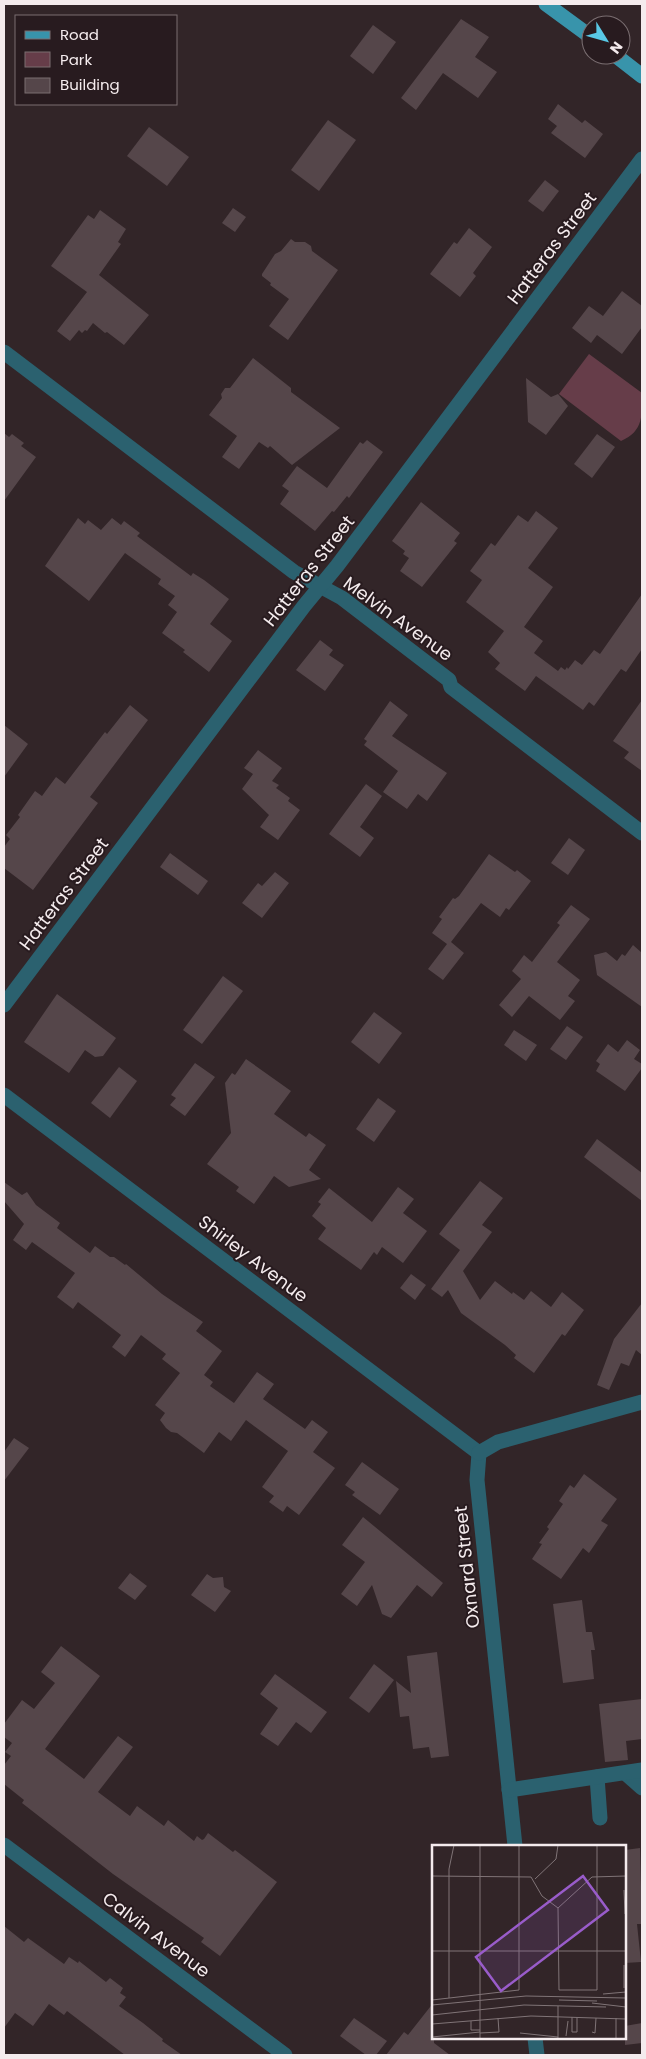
<svg xmlns="http://www.w3.org/2000/svg" width="646" height="2059" font-family="Poppins,sans-serif">
  <style>
    .green { fill: #663d49 }
    .building { fill: #55464a }
    .lines { fill: none; stroke-linecap: round; stroke-linejoin: round }
    .minor { stroke: #2b616f; stroke-width: 15 }
    .major { stroke: #3894ab; stroke-width: 15 }
    .labels { text-anchor: middle; stroke-width: 4; stroke-linejoin: round; paint-order: stroke }
    .street-label { font-size: 18px; fill: #f4ebed; stroke: #281b1f }
    .inset-road { fill: none; stroke: #807477; stroke-width: 1 }
    .view { fill: #995cca; fill-opacity: 0.15; stroke: #995cca; stroke-width: 2.5 }
    .inset-edge { fill: none; stroke: #f4ebed; stroke-width: 2.5 }
  </style>
  <rect width="100%" height="100%" fill="#322528"/>
  <path class="green" d="M 589,354 L 642,393 C 642,415 644,431 621,441 L 559,394 Z"/>
  <g class="building">
    <path d="M 461,19 L 489,37 L 475,57 L 497,72 L 478,98 L 443,73 L 416,110 L 401,98 Z"/>
    <path d="M 373,25 L 396,42 L 373,74 L 350,56 Z"/>
    <path d="M 558,104 L 582,123 L 585,120 L 603,134 L 585,158 L 551,133 L 557,126 L 548,119 Z"/>
    <path d="M 328,120 L 356,140 L 319,191 L 291,170 Z"/>
    <path d="M 149,127 L 189,157 L 167,186 L 127,156 Z"/>
    <path d="M 545,180 L 559,191 L 543,212 L 528,201 Z"/>
    <path d="M 233,208 L 246,217 L 235,232 L 222,223 Z"/>
    <path d="M 100,210 L 126,229 L 118,242 L 121,244 L 99,275 L 149,315 L 124,345 L 107,332 L 105,333 L 93,323 L 87,331 L 85,330 L 82,333 L 79,330 L 70,341 L 57,331 L 87,292 L 51,266 L 88,215 L 94,219 Z"/>
    <path d="M 469,228 L 492,247 L 473,273 L 476,276 L 460,297 L 430,274 L 454,242 L 457,244 Z"/>
    <path d="M 291,239 L 295,242 L 305,242 L 311,246 L 312,251 L 338,270 L 288,340 L 269,326 L 289,299 L 270,285 L 271,283 L 262,276 L 262,274 L 275,254 L 281,251 Z"/>
    <path d="M 622,291 L 642,306 L 642,327 L 622,354 L 597,335 L 591,343 L 572,328 L 589,306 L 603,316 Z"/>
    <path d="M 253,358 L 291,388 L 291,392 L 340,428 L 292,465 L 270,446 L 268,448 L 259,442 L 239,469 L 222,457 L 237,436 L 209,415 L 222,398 L 221,394 L 225,388 L 230,388 Z"/>
    <path d="M 526,378 L 551,397 L 558,394 L 568,406 L 546,435 L 528,422 Z"/>
    <path d="M 4,433 L 9,437 L 12,434 L 24,443 L 21,446 L 36,457 L 4,501 Z"/>
    <path d="M 597,434 L 615,447 L 592,478 L 574,464 Z"/>
    <path d="M 367,440 L 383,452 L 349,498 L 347,496 L 334,512 L 332,511 L 315,531 L 280,504 L 289,491 L 282,486 L 297,466 L 327,488 L 360,442 L 363,444 Z"/>
    <path d="M 421,502 L 460,533 L 454,541 L 457,543 L 422,587 L 400,571 L 409,558 L 403,554 L 405,551 L 392,541 Z"/>
    <path d="M 536,511 L 558,528 L 528,568 L 553,587 L 524,627 L 543,641 L 534,653 L 558,671 L 561,667 L 565,670 L 567,667 L 568,669 L 575,660 L 582,665 L 594,650 L 600,654 L 642,594 L 642,649 L 626,672 L 621,669 L 594,706 L 589,702 L 583,710 L 536,676 L 525,691 L 495,669 L 500,663 L 488,652 L 504,631 L 466,602 L 482,580 L 470,571 L 491,543 L 495,546 L 518,515 L 528,522 Z"/>
    <path d="M 78,518 L 85,524 L 88,520 L 101,530 L 112,518 L 121,525 L 124,521 L 140,533 L 137,536 L 191,576 L 193,573 L 204,580 L 229,599 L 210,624 L 232,641 L 209,672 L 183,652 L 185,650 L 162,633 L 177,612 L 168,605 L 175,596 L 158,584 L 161,579 L 125,553 L 89,601 L 45,566 Z"/>
    <path d="M 320,640 L 333,650 L 329,655 L 344,665 L 325,691 L 296,670 Z"/>
    <path d="M 642,700 L 642,771 L 624,758 L 629,752 L 613,741 Z"/>
    <path d="M 390,701 L 408,715 L 392,736 L 447,773 L 427,801 L 418,794 L 407,809 L 383,792 L 398,771 L 364,745 L 367,741 L 364,739 Z"/>
    <path d="M 130,705 L 148,720 L 90,797 L 98,803 L 33,890 L 4,868 L 4,847 L 10,839 L 6,835 L 20,817 L 18,815 L 35,791 L 42,796 L 56,777 L 65,784 L 105,732 L 107,734 Z"/>
    <path d="M 4,725 L 28,744 L 4,777 Z"/>
    <path d="M 258,750 L 282,768 L 272,781 L 279,785 L 276,788 L 290,798 L 288,801 L 300,810 L 278,840 L 260,827 L 269,815 L 242,789 L 253,774 L 244,768 Z"/>
    <path d="M 366,784 L 382,796 L 360,827 L 374,838 L 360,857 L 329,834 Z"/>
    <path d="M 569,838 L 585,850 L 568,875 L 551,863 Z"/>
    <path d="M 170,853 L 208,881 L 198,895 L 160,867 Z"/>
    <path d="M 489,854 L 515,872 L 517,870 L 531,881 L 509,910 L 506,908 L 500,917 L 481,903 L 451,942 L 464,953 L 443,980 L 428,969 L 447,944 L 432,933 L 442,919 L 439,917 L 453,898 L 455,899 L 459,896 Z"/>
    <path d="M 275,872 L 289,883 L 262,918 L 242,903 L 258,883 L 262,886 Z"/>
    <path d="M 571,905 L 590,919 L 557,962 L 580,980 L 568,996 L 575,1001 L 560,1020 L 529,996 L 512,1017 L 499,1005 L 521,979 L 512,971 L 524,955 L 532,962 L 560,925 L 557,923 Z"/>
    <path d="M 633,945 L 642,953 L 642,1007 L 597,975 L 594,955 L 606,952 L 617,961 L 622,954 L 625,956 Z"/>
    <path d="M 223,976 L 243,991 L 202,1044 L 183,1030 Z"/>
    <path d="M 57,994 L 116,1038 L 103,1056 L 95,1057 L 85,1050 L 69,1073 L 24,1042 Z"/>
    <path d="M 374,1012 L 402,1033 L 379,1064 L 351,1042 Z"/>
    <path d="M 567,1026 L 583,1037 L 566,1060 L 550,1049 Z"/>
    <path d="M 514,1030 L 537,1045 L 526,1061 L 504,1045 Z"/>
    <path d="M 627,1040 L 640,1050 L 634,1059 L 642,1064 L 642,1068 L 625,1091 L 596,1071 L 600,1064 L 596,1061 L 608,1044 L 618,1052 Z"/>
    <path d="M 246,1059 L 291,1091 L 274,1114 L 306,1137 L 309,1133 L 326,1145 L 309,1170 L 321,1179 L 289,1187 L 274,1176 L 254,1204 L 236,1191 L 239,1187 L 207,1164 L 231,1133 L 225,1083 L 232,1073 L 235,1075 Z"/>
    <path d="M 195,1063 L 215,1077 L 185,1116 L 170,1105 L 176,1098 L 171,1095 Z"/>
    <path d="M 119,1067 L 137,1081 L 110,1118 L 91,1103 Z"/>
    <path d="M 378,1098 L 396,1111 L 374,1142 L 356,1129 Z"/>
    <path d="M 597,1139 L 642,1173 L 642,1201 L 584,1157 Z"/>
    <path d="M 480,1181 L 503,1198 L 482,1225 L 492,1232 L 463,1271 L 480,1300 L 495,1281 L 512,1294 L 513,1292 L 524,1300 L 531,1291 L 551,1307 L 562,1292 L 584,1310 L 565,1336 L 562,1334 L 534,1373 L 514,1358 L 516,1355 L 505,1345 L 461,1313 L 448,1290 L 442,1297 L 431,1289 L 460,1250 L 439,1234 Z"/>
    <path d="M 4,1182 L 22,1195 L 27,1192 L 36,1205 L 60,1223 L 57,1228 L 90,1253 L 95,1246 L 110,1257 L 114,1257 L 125,1265 L 126,1264 L 162,1294 L 203,1322 L 196,1331 L 222,1351 L 204,1375 L 213,1382 L 210,1386 L 234,1403 L 257,1372 L 274,1384 L 263,1399 L 305,1429 L 312,1420 L 328,1432 L 313,1452 L 335,1468 L 299,1515 L 287,1506 L 283,1512 L 269,1502 L 274,1496 L 262,1487 L 288,1451 L 246,1420 L 231,1441 L 219,1432 L 204,1453 L 177,1433 L 171,1432 L 166,1428 L 160,1420 L 165,1413 L 155,1405 L 180,1373 L 162,1359 L 166,1354 L 141,1335 L 125,1357 L 112,1347 L 121,1335 L 78,1302 L 73,1309 L 57,1297 L 75,1273 L 32,1242 L 26,1250 L 13,1240 L 24,1224 L 4,1201 Z"/>
    <path d="M 398,1187 L 414,1199 L 403,1213 L 427,1231 L 403,1263 L 382,1247 L 377,1255 L 374,1252 L 361,1270 L 318,1239 L 326,1228 L 312,1216 L 321,1204 L 318,1202 L 329,1188 L 372,1222 Z"/>
    <path d="M 411,1274 L 426,1285 L 415,1300 L 400,1288 Z"/>
    <path d="M 642,1303 L 642,1355 L 636,1350 L 629,1366 L 621,1363 L 609,1390 L 597,1385 L 614,1339 Z"/>
    <path d="M 14,1438 L 29,1448 L 4,1481 L 4,1452 Z"/>
    <path d="M 362,1462 L 399,1489 L 380,1515 L 352,1495 L 355,1492 L 345,1485 Z"/>
    <path d="M 584,1474 L 617,1499 L 601,1521 L 608,1525 L 589,1553 L 583,1548 L 561,1579 L 532,1559 L 542,1544 L 539,1543 L 549,1529 L 547,1527 L 563,1504 L 559,1501 L 570,1485 L 574,1488 Z"/>
    <path d="M 363,1517 L 443,1583 L 432,1597 L 417,1585 L 391,1618 L 382,1614 L 372,1585 L 357,1606 L 341,1594 L 365,1562 L 342,1545 Z"/>
    <path d="M 130,1573 L 147,1586 L 135,1600 L 118,1588 Z"/>
    <path d="M 207,1574 L 213,1578 L 223,1577 L 224,1587 L 231,1591 L 215,1612 L 191,1595 Z"/>
    <path d="M 582,1600 L 586,1632 L 592,1632 L 595,1650 L 591,1650 L 594,1679 L 563,1683 L 553,1604 Z"/>
    <path d="M 61,1646 L 100,1676 L 45,1749 L 84,1779 L 118,1736 L 133,1747 L 98,1792 L 130,1816 L 137,1806 L 164,1826 L 168,1820 L 194,1841 L 197,1836 L 202,1840 L 204,1839 L 208,1833 L 233,1852 L 235,1850 L 277,1882 L 220,1956 L 201,1942 L 204,1938 L 113,1874 L 22,1803 L 24,1800 L 4,1784 L 4,1765 L 11,1756 L 5,1752 L 12,1743 L 4,1737 L 4,1724 L 22,1700 L 34,1709 L 55,1683 L 41,1672 Z"/>
    <path d="M 437,1652 L 449,1756 L 431,1758 L 429,1747 L 413,1749 L 409,1716 L 400,1717 L 396,1681 L 411,1693 L 407,1656 Z"/>
    <path d="M 374,1664 L 394,1680 L 369,1713 L 349,1698 Z"/>
    <path d="M 275,1674 L 327,1712 L 311,1733 L 296,1722 L 278,1746 L 260,1734 L 278,1708 L 260,1694 Z"/>
    <path d="M 642,1699 L 642,1739 L 626,1741 L 628,1760 L 605,1762 L 599,1704 Z"/>
    <path d="M 640,1848 L 642,1924 L 637,1924 L 641,1962 L 625,1963 L 625,1850 Z"/>
    <path d="M 4,1926 L 24,1942 L 28,1938 L 64,1964 L 69,1957 L 78,1963 L 79,1961 L 106,1982 L 110,1978 L 123,1988 L 120,1993 L 126,1997 L 119,2006 L 143,2023 L 163,2039 L 162,2041 L 182,2055 L 125,2055 L 67,2011 L 64,2015 L 49,2004 L 33,2026 L 15,2013 L 4,2028 Z"/>
    <path d="M 434,2002 L 434,2043 L 450,2055 L 386,2055 L 404,2032 L 408,2035 Z"/>
    <path d="M 354,2018 L 387,2041 L 376,2055 L 366,2055 L 340,2036 Z"/>
    <path d="M 642,2023 L 642,2043 L 625,2045 L 625,2026 Z"/>
  </g>
  <g class="lines">
    <g class="minor">
      <path d="M 4,352 L 294,572 L 342,598 L 449,680 L 451,687 L 642,833"/>
      <path d="M 4,1005 L 304,606 L 337,566 L 642,159"/>
      <path d="M 4,1095 L 479,1453"/>
      <path d="M 479,1453 L 477,1480 L 515,1846"/>
      <path d="M 479,1453 L 498,1442 L 642,1402"/>
      <path d="M 625,1773 L 642,1788"/>
      <path d="M 597,1777 L 600,1818"/>
      <path d="M 509,1790 L 642,1770"/>
      <path d="M 4,1845 L 285,2055"/>
      <path d="M 535,2038 L 537,2055"/>
    </g>
    <g class="major">
      <path d="M 546,4 L 591,37"/>
      <path d="M 615,55 L 642,76"/>
    </g>
  </g>
  <g class="labels">
    <g class="street-label">
      <text transform="translate(552 248) rotate(-53)" y="6">Hatteras Street</text>
      <text transform="translate(309 571) rotate(-52)" y="6">Hatteras Street</text>
      <text transform="translate(398 619) rotate(36)" y="6">Melvin Avenue</text>
      <text transform="translate(64 894) rotate(-53)" y="6">Hatteras Street</text>
      <text transform="translate(253 1259) rotate(37)" y="6">Shirley Avenue</text>
      <text transform="translate(467 1567) rotate(-96)" y="6">Oxnard Street</text>
      <text transform="translate(156 1935) rotate(37)" y="6">Calvin Avenue</text>
    </g>
  </g>
  <g transform="translate(432 1845)">
    <rect width="194" height="194" fill="#322528"/>
    <path class="inset-road" d="M 48,0 L 48,175M 0,31 L 99,32 L 110,51 L 126,63M 103,34 L 124,14 L 126,0M 192,45 L 193,69M 126,63 L 127,145 L 165,145 L 165,0M 126,63 L 160,32 L 194,31M 0,106 L 194,106M 192,120 L 192,143M 171,149 L 194,147M 17,153 L 17,24 L 22,0M 0,155 L 87,145 L 87,0M 127,155 L 165,156M 160,158 L 194,162M 0,160 L 94,151 L 194,153M 126,161 L 126,193M 0,170 L 92,160 L 174,162M 140,172 L 140,187 L 145,187 L 145,172M 184,173 L 184,193M 48,175 L 48,193M 39,176 L 39,185 L 48,185M 0,179 L 99,171 L 194,174M 160,187 L 163,188 L 164,173M 48,188 L 67,187 L 66,173M 88,188 L 126,192M 134,191 L 136,176M 0,192 L 48,187"/>
    <path class="view" d="M 151,31 L 176,65 L 69,146 L 44,112 Z"/>
    <rect width="194" height="194" class="inset-edge"/>
  </g>
  <rect width="646" height="2059" fill="none" stroke="#f4ebed" stroke-width="10"/>
  <rect x="15" y="15" width="162" height="90" fill="#281b1f" stroke="#7a6e71"/>
  <rect x="25" y="31" width="25" height="8" fill="#3894ab" stroke="#7a6e71"/>
  <text x="60" y="40" font-size="15" fill="#f4ebed">Road</text>
  <rect x="25" y="52" width="25" height="15" fill="#663d49" stroke="#7a6e71"/>
  <text x="60" y="65" font-size="15" fill="#f4ebed">Park</text>
  <rect x="25" y="78" width="25" height="15" fill="#55464a" stroke="#7a6e71"/>
  <text x="60" y="90" font-size="15" fill="#f4ebed">Building</text>
  <g transform="translate(606 40) rotate(127)"><circle r="24" fill="#281b1f" stroke="#7a6e71"/>
  <path d="M0-4L9 19L0 12L-9 19Z" fill="#59c8e5"/>
  <text y="-8" font-size="14" font-weight="bold" text-anchor="middle" fill="#f4ebed">N</text>
  </g>
</svg>
